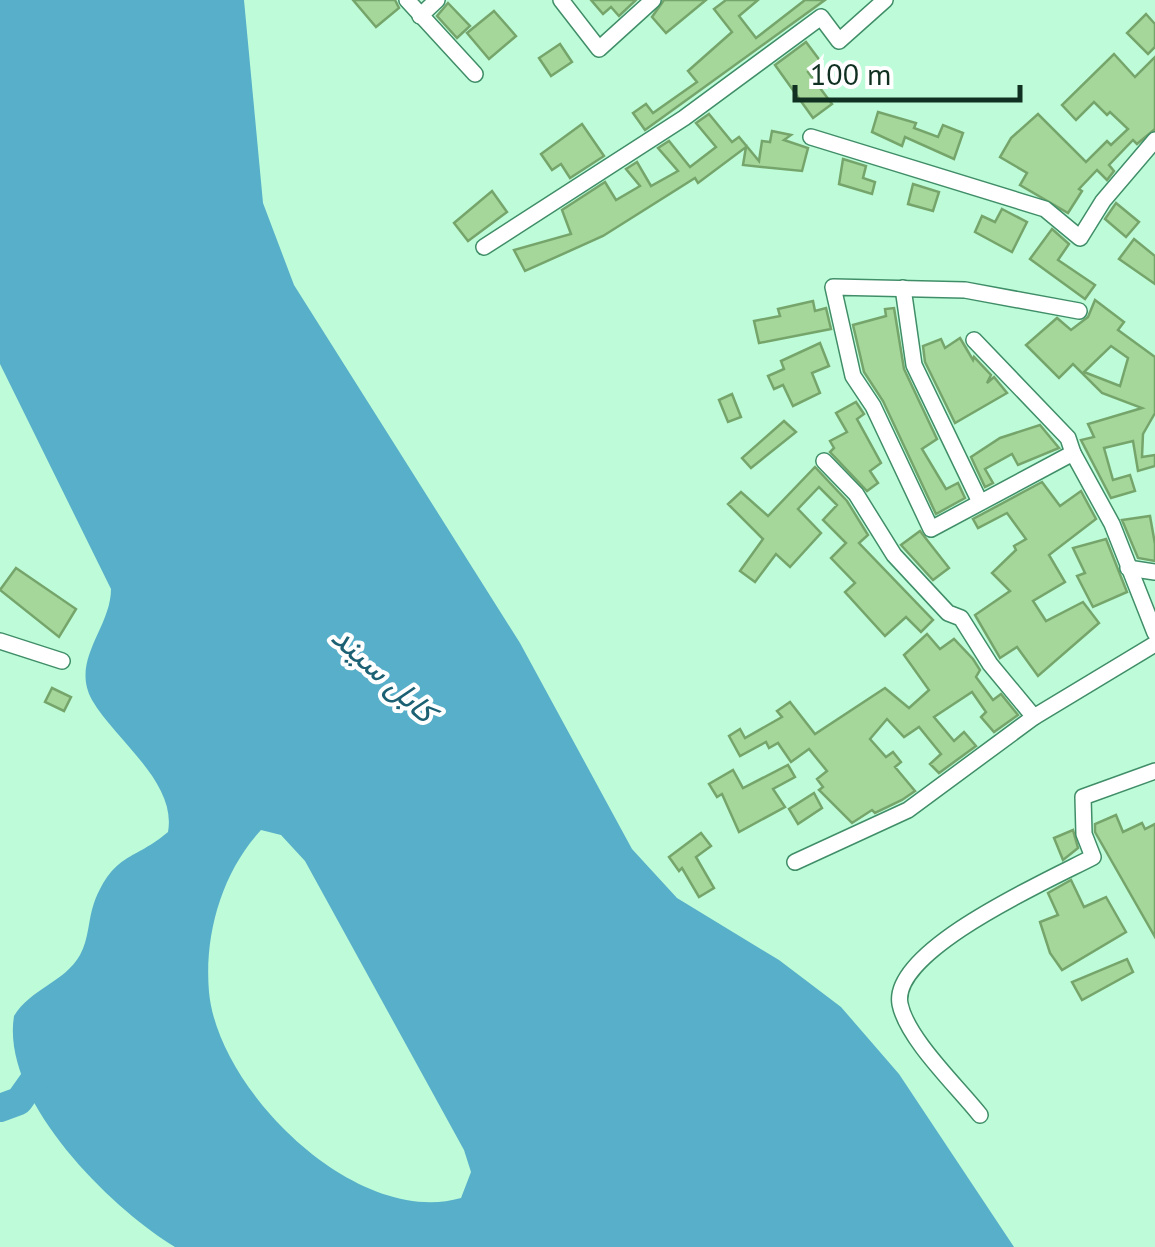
<svg xmlns="http://www.w3.org/2000/svg" width="1155" height="1247" font-family="'PT Sans',Vazirmatn,sans-serif">
  <style>
    .water { fill: #58afc9; fill-rule: evenodd }
    .lines { fill: none; stroke-linecap: round; stroke-linejoin: round }
    .river { stroke: #58afc9; stroke-width: 28 }
    .building { fill: #a5d69a; stroke: #76a56b; stroke-width: 2.5; fill-rule: evenodd }
    .street-casing { stroke: #408e68; stroke-width: 18 }
    .street { stroke: #fff; stroke-width: 15 }
    .labels { text-anchor: middle; stroke-width: 8; stroke-linejoin: round; paint-order: stroke }
    .water-label { font-size: 32px; font-style: italic; fill: #1c6173; stroke: #fff }
  </style>
  <rect width="100%" height="100%" fill="#befcd9"/>
  <path class="water" d="M 0,0 L 244,0 L 263,203 L 294,285 L 520,643 L 632,849 L 677,898 L 779,960 L 841,1007 L 899,1074 L 1014,1247 L 175,1247 C 115,1211 0,1102 14,1016 C 30,989 65,982 80,955 C 89,939 88,920 94,903 C 114,852 134,861 168,832 C 177,782 115,740 92,700 C 70,660 111,628 111,589 L 0,364 ZM 261,830 L 281,835 L 305,861 L 464,1150 L 471,1172 L 461,1198 C 357,1228 218,1091 209,992 C 204,934 222,872 261,830 Z"/>
  <g class="lines">
    <path class="river" d="M 0,1108 L 19,1101 L 41,1070"/>
  </g>
  <g class="building">
    <path d="M 353,0 L 395,0 L 399,8 L 376,27 Z"/>
    <path d="M 591,0 L 636,0 L 619,16 L 611,7 L 603,14 Z"/>
    <path d="M 664,0 L 706,0 L 666,33 L 652,17 Z"/>
    <path d="M 726,0 L 758,0 L 739,16 L 756,38 L 805,0 L 825,0 L 645,130 L 633,113 L 646,104 L 653,113 L 697,82 L 688,71 L 732,32 L 714,9 Z"/>
    <path d="M 448,3 L 470,26 L 457,38 L 437,16 Z"/>
    <path d="M 494,11 L 516,36 L 489,59 L 467,33 Z"/>
    <path d="M 1146,14 L 1155,24 L 1155,47 L 1148,54 L 1127,33 Z"/>
    <path d="M 806,42 L 821,62 L 808,72 L 832,104 L 813,118 L 775,65 Z"/>
    <path d="M 560,44 L 572,62 L 551,76 L 539,58 Z"/>
    <path d="M 1114,54 L 1135,77 L 1155,57 L 1155,129 L 1137,144 L 1133,140 L 1109,165 L 1114,171 L 1107,180 L 1097,170 L 1079,189 L 1082,191 L 1068,213 L 1020,185 L 1027,173 L 1000,157 L 1011,138 L 1038,114 L 1086,162 L 1107,141 L 1111,145 L 1128,129 L 1110,112 L 1107,115 L 1094,102 L 1076,120 L 1062,105 Z"/>
    <path d="M 878,112 L 916,123 L 914,128 L 938,137 L 943,125 L 963,133 L 954,159 L 905,137 L 902,146 L 872,132 Z"/>
    <path d="M 709,114 L 732,142 L 739,137 L 759,161 L 762,141 L 770,142 L 772,131 L 791,135 L 784,140 L 808,148 L 802,171 L 743,165 L 746,147 L 698,183 L 695,178 L 603,236 L 525,271 L 514,250 L 571,234 L 562,210 L 605,182 L 616,200 L 640,186 L 626,169 L 637,162 L 651,186 L 678,171 L 658,148 L 669,141 L 690,167 L 716,147 L 696,123 Z"/>
    <path d="M 582,124 L 604,156 L 570,178 L 561,164 L 552,170 L 541,154 Z"/>
    <path d="M 843,159 L 866,166 L 863,178 L 875,182 L 872,194 L 839,184 Z"/>
    <path d="M 913,184 L 939,192 L 933,211 L 908,204 Z"/>
    <path d="M 492,191 L 507,212 L 468,241 L 454,223 Z"/>
    <path d="M 1116,203 L 1139,222 L 1126,237 L 1105,219 Z"/>
    <path d="M 1002,209 L 1027,222 L 1012,252 L 975,232 L 982,216 L 995,222 Z"/>
    <path d="M 1052,229 L 1069,244 L 1058,260 L 1095,285 L 1085,299 L 1030,259 Z"/>
    <path d="M 1134,239 L 1155,256 L 1155,284 L 1119,259 Z"/>
    <path d="M 1095,300 L 1124,322 L 1118,330 L 1155,357 L 1155,413 L 1143,434 L 1142,457 L 1155,455 L 1155,466 L 1138,471 L 1133,441 L 1104,448 L 1113,480 L 1130,475 L 1135,491 L 1111,498 L 1081,440 L 1094,437 L 1088,424 L 1142,408 L 1102,393 L 1073,364 L 1059,378 L 1026,345 L 1057,318 L 1071,330 L 1088,317 ZM 1111,346 L 1128,358 L 1120,386 L 1084,372 Z"/>
    <path d="M 813,301 L 815,311 L 826,308 L 831,329 L 759,343 L 754,321 L 780,316 L 778,309 Z"/>
    <path d="M 894,308 L 904,369 L 937,439 L 922,449 L 946,489 L 958,483 L 965,498 L 936,514 L 883,401 L 864,372 L 853,325 L 886,316 L 885,309 Z"/>
    <path d="M 960,338 L 973,360 L 974,357 L 991,375 L 987,383 L 994,377 L 1007,393 L 955,423 L 925,362 L 923,346 L 941,339 L 945,348 Z"/>
    <path d="M 820,343 L 829,366 L 812,373 L 820,393 L 793,406 L 783,385 L 774,389 L 768,376 L 784,369 L 781,361 Z"/>
    <path d="M 732,394 L 741,417 L 728,422 L 719,400 Z"/>
    <path d="M 856,402 L 864,414 L 857,419 L 881,463 L 870,471 L 878,483 L 867,491 L 830,452 L 834,448 L 830,441 L 847,432 L 836,413 Z"/>
    <path d="M 784,421 L 796,432 L 751,468 L 742,458 Z"/>
    <path d="M 1040,425 L 1059,448 L 1018,465 L 1012,454 L 985,469 L 993,483 L 985,487 L 971,457 L 1000,438 Z"/>
    <path d="M 815,467 L 847,501 L 868,535 L 859,543 L 933,620 L 921,632 L 906,617 L 885,636 L 845,592 L 855,583 L 831,558 L 846,543 L 823,520 L 837,505 L 819,487 L 798,509 L 821,533 L 790,567 L 776,554 L 755,582 L 740,571 L 763,539 L 728,504 L 741,492 L 768,516 Z"/>
    <path d="M 1042,482 L 1060,506 L 1081,491 L 1096,519 L 1049,555 L 1065,582 L 1033,601 L 1046,621 L 1083,602 L 1099,623 L 1038,676 L 1017,647 L 1000,658 L 975,615 L 1010,591 L 992,573 L 1016,550 L 1014,546 L 1026,539 L 1007,513 L 978,528 L 973,519 Z"/>
    <path d="M 1150,516 L 1155,544 L 1155,561 L 1138,558 L 1122,520 Z"/>
    <path d="M 920,531 L 949,568 L 933,580 L 901,545 Z"/>
    <path d="M 1106,539 L 1127,592 L 1093,607 L 1077,576 L 1085,573 L 1073,548 Z"/>
    <path d="M 16,568 L 76,609 L 59,637 L 0,590 Z"/>
    <path d="M 927,634 L 940,649 L 954,639 L 973,659 L 980,670 L 976,677 L 993,700 L 1001,694 L 1018,715 L 994,732 L 981,717 L 986,712 L 972,692 L 934,717 L 954,741 L 964,732 L 976,746 L 939,773 L 930,764 L 941,754 L 919,727 L 904,737 L 887,719 L 870,739 L 886,757 L 893,752 L 901,762 L 895,767 L 915,791 L 902,800 L 875,813 L 872,810 L 852,823 L 819,790 L 823,787 L 817,779 L 827,771 L 809,749 L 791,762 L 778,743 L 769,748 L 766,742 L 740,756 L 729,736 L 740,729 L 745,738 L 782,717 L 777,711 L 790,702 L 815,734 L 885,688 L 909,708 L 929,690 L 904,655 Z"/>
    <path d="M 52,688 L 71,697 L 64,711 L 45,702 Z"/>
    <path d="M 788,765 L 795,777 L 773,789 L 785,807 L 739,832 L 722,794 L 717,797 L 709,784 L 733,770 L 743,788 Z"/>
    <path d="M 814,793 L 822,808 L 798,824 L 789,809 Z"/>
    <path d="M 1116,815 L 1123,832 L 1142,823 L 1145,829 L 1155,824 L 1155,937 L 1095,832 L 1095,824 Z"/>
    <path d="M 1073,830 L 1078,848 L 1063,860 L 1054,838 Z"/>
    <path d="M 701,833 L 711,846 L 696,857 L 714,888 L 699,897 L 682,868 L 679,871 L 669,857 Z"/>
    <path d="M 1071,880 L 1084,907 L 1106,897 L 1126,932 L 1062,970 L 1050,953 L 1040,922 L 1058,915 L 1048,893 Z"/>
    <path d="M 1127,959 L 1133,972 L 1082,1000 L 1072,982 Z"/>
  </g>
  <g class="lines">
    <g class="street-casing">
      <g id="street">
        <path d="M 407,0 L 475,74"/>
        <path d="M 561,0 L 599,49 L 653,0"/>
        <path d="M 420,16 L 437,0"/>
        <path d="M 811,137 L 1045,209 L 1080,238 L 1103,201 L 1155,140"/>
        <path d="M 484,247 L 684,118 L 821,17 L 839,41 L 885,0"/>
        <path d="M 903,288 L 914,365 L 979,500"/>
        <path d="M 1079,311 L 965,290 L 833,287 L 853,376 L 873,406 L 931,529 L 1073,453 L 1112,524 L 1155,633"/>
        <path d="M 974,340 L 1068,438 L 1073,453"/>
        <path d="M 824,461 L 856,494 L 894,555 L 948,613 L 961,618 L 990,664 L 1034,717"/>
        <path d="M 1128,568 L 1155,572"/>
        <path d="M 0,641 L 62,661"/>
        <path d="M 795,862 L 908,810 L 1034,717 L 1155,644"/>
        <path d="M 980,1115 C 958,1087 907,1039 900,1004 C 890,950 1051,879 1093,857 L 1084,834 L 1083,797 L 1155,771"/>
      </g>
    </g>
    <use href="#street" class="street"/>
  </g>
  <g class="labels">
    <g class="water-label">
      <text transform="translate(384 674) rotate(42)" y="11">کابل سيند</text>
    </g>
  </g>
  <path d="M795 85v15h225v-15" fill="none" stroke="#103121" stroke-width="5"/>
  <text x="810" y="85" font-size="30" fill="#103121" stroke="#ffffff" stroke-width="8" paint-order="stroke">100 m</text>
</svg>
